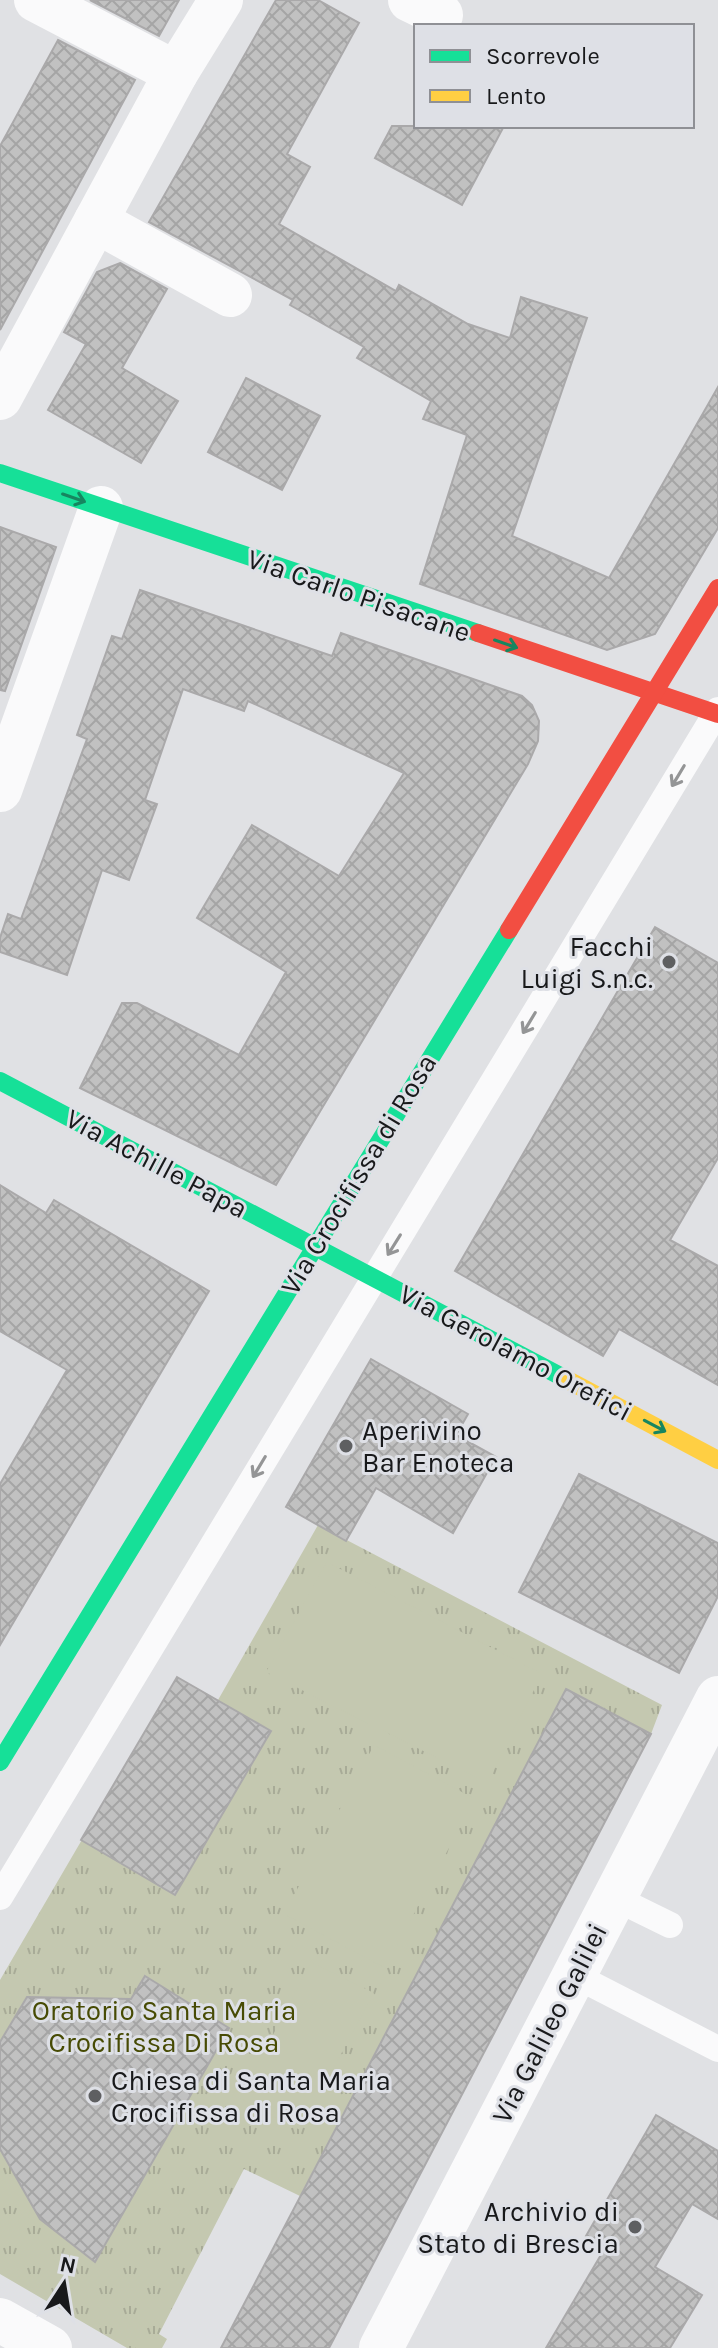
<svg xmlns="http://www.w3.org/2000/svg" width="718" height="2348" font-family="Karla,sans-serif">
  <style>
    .park { fill: url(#park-tufts) }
    .garden { fill: #c4c8b0 }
    .building { fill: url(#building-cross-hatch); stroke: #aaa9aa; stroke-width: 2 }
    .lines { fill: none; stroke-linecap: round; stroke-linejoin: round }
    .lane { stroke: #fafafb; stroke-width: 26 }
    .street { stroke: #fafafb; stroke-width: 44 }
    .fast { stroke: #16e098; stroke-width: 18 }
    .slow { stroke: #ffcf43; stroke-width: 18 }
    .jam { stroke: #f24e42; stroke-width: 18 }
    .oneway { stroke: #178660 }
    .oneway2 { stroke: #949596 }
    .poi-dot { fill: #5e5f61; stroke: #dee0e6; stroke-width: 3 }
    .labels { text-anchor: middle; stroke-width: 6; stroke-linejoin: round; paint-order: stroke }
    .street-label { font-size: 28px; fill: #18191b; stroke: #dee0e6 }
    .poi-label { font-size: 28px; fill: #18191b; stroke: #dee0e6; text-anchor: end }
    .park-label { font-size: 28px; fill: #474b04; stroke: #dee0e6 }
  </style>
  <defs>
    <pattern id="park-tufts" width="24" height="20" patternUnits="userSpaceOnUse" patternTransform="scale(2)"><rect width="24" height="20" fill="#c4c8b0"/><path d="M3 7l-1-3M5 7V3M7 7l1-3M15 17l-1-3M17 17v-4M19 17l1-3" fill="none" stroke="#a8ab97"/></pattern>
    <pattern id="building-cross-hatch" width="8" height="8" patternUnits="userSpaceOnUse" patternTransform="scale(2)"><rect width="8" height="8" fill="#c1c1c1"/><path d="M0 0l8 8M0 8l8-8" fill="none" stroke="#a5a5a5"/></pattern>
  </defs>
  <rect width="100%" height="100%" fill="#e0e1e4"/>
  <path class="park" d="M 318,1525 L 662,1705 L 651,1734 L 566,1690 L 300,2196 L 244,2169 L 159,2334 L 167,2339 L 162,2348 L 127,2348 L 0,2274 L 0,1980 L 177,1677 L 218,1700 Z"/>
  <g class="garden">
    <path d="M 327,1562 L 542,1674 L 487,1783 L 266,1672 Z"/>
    <path d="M 374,1745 L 475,1799 L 385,1968 L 284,1914 Z"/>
    <path d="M 311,1962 L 374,1993 L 300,2130 L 240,2098 Z"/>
  </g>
  <g class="building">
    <path d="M 90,0 L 179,0 L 159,36 Z"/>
    <path d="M 276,0 L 318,0 L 359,23 L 287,154 L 310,167 L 279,224 L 396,291 L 399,285 L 468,324 L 510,338 L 521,297 L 587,318 L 512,536 L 609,578 L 718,387 L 718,528 L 655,634 L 607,650 L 420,584 L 467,435 L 423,419 L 431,401 L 357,358 L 364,347 L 290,305 L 293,300 L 149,222 Z"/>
    <path d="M 58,40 L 135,80 L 0,330 L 0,146 Z"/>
    <path d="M 392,126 L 504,126 L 462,205 L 375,158 Z"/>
    <path d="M 120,263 L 167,289 L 122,368 L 178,401 L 141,463 L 48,410 L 86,344 L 64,332 L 97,272 Z"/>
    <path d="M 246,378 L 320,416 L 282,490 L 208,452 Z"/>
    <path d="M 0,527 L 56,547 L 5,691 L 0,690 Z"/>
    <path d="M 140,590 L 332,656 L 341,633 L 522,696 L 532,705 L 539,721 L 538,741 L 528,764 L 276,1185 L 80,1088 L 122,1003 L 137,1003 L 239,1055 L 286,972 L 197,918 L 252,825 L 339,876 L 404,773 L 248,701 L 244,711 L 183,689 L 145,800 L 157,804 L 129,880 L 102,870 L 67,975 L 0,952 L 0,938 L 8,914 L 21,919 L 87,739 L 77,735 L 112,636 L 122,639 Z"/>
    <path d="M 655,927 L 718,963 L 718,1158 L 670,1240 L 718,1266 L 718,1385 L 619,1329 L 603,1356 L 455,1271 Z"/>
    <path d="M 0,1185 L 46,1213 L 54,1200 L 209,1291 L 0,1645 L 0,1484 L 67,1370 L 0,1331 Z"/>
    <path d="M 371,1359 L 468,1414 L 456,1435 L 496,1457 L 453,1533 L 376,1488 L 346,1541 L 286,1507 Z"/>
    <path d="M 579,1474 L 718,1543 L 718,1596 L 679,1673 L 519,1592 Z"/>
    <path d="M 177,1677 L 271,1731 L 175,1895 L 81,1840 Z"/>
    <path d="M 566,1689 L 651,1734 L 329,2348 L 221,2348 Z"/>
    <path d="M 145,1976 L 229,2028 L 95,2262 L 40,2219 L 0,2149 L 0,2042 L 27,1997 L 131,1999 Z"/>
    <path d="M 656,2115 L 718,2151 L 718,2219 L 692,2204 L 655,2267 L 702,2295 L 670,2348 L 546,2348 L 605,2248 L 586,2236 Z"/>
  </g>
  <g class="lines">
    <g class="lane">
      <path d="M 0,1897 L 718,710"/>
      <path d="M 613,1897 L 670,1925"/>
      <path d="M 574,1975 L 718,2049"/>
    </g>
    <g class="street">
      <path d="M 36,0 L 176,73"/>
      <path d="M 410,0 L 441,15"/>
      <path d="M 96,221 L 230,295"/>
      <path d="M 0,398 L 176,73 L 221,0"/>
      <path d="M 0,790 L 101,508"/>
      <path d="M 0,2320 L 50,2348"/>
      <path d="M 381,2348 L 718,1698"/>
    </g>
    <g class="fast">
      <path d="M 0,473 L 478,633"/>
      <path d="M 0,1081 L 564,1378"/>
      <path d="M 0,1762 L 509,930"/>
    </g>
    <path class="slow" d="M 564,1378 L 718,1460"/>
    <g class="jam">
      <path d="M 478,633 L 718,714"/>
      <path d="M 509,930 L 718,588"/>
    </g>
  </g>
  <defs><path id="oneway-shaft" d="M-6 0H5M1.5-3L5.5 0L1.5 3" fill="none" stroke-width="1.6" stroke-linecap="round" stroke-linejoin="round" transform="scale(2)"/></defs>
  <g class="oneway">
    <use href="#oneway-shaft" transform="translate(74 498) rotate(19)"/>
    <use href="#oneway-shaft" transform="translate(506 644) rotate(19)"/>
    <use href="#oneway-shaft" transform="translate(655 1426) rotate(28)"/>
  </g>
  <g class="oneway2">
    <use href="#oneway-shaft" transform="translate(678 776) rotate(121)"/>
    <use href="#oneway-shaft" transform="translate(529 1023) rotate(121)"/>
    <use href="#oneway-shaft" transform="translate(394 1245) rotate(122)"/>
    <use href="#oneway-shaft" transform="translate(259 1467) rotate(121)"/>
  </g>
  <g class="poi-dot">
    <circle cx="669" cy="962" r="8"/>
    <circle cx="346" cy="1446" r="8"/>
    <circle cx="95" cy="2096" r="8"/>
    <circle cx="635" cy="2227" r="8"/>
  </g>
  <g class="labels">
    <g class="street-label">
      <text transform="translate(359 595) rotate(19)" y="10">Via Carlo Pisacane</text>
      <text transform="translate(157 1163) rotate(28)" y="10">Via Achille Papa</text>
      <text transform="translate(358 1174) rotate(-59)" y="10">Via Crocifissa di Rosa</text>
      <text transform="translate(516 1352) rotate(28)" y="10">Via Gerolamo Orefici</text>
      <text transform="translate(549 2023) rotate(-63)" y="10">Via Galileo Galilei</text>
    </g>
    <g class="poi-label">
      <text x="653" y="956">Facchi<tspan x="653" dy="32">Luigi S.n.c.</tspan></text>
      <text x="362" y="1440" text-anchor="start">Aperivino<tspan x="362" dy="32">Bar Enoteca</tspan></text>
      <text x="111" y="2090" text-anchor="start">Chiesa di Santa Maria<tspan x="111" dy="32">Crocifissa di Rosa</tspan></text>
      <text x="619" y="2221">Archivio di<tspan x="619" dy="32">Stato di Brescia</tspan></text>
    </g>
    <g class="park-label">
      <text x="164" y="2020">Oratorio Santa Maria<tspan x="164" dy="32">Crocifissa Di Rosa</tspan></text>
    </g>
  </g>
  <rect x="414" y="24" width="280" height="104" fill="#dee0e6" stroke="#8f9095" stroke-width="2"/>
  <rect x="430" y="50" width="40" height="12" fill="#16e098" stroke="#8f9095" stroke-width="2"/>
  <text x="486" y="64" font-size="24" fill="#18191b">Scorrevole</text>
  <rect x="430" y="90" width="40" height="12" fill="#ffcf43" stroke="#8f9095" stroke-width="2"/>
  <text x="486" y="104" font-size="24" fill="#18191b">Lento</text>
  <g transform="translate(64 2284) rotate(12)" stroke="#dee0e6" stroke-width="6" paint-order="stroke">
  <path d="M0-6L14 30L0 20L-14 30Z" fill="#18191b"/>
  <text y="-12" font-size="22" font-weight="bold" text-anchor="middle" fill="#18191b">N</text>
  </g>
</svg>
